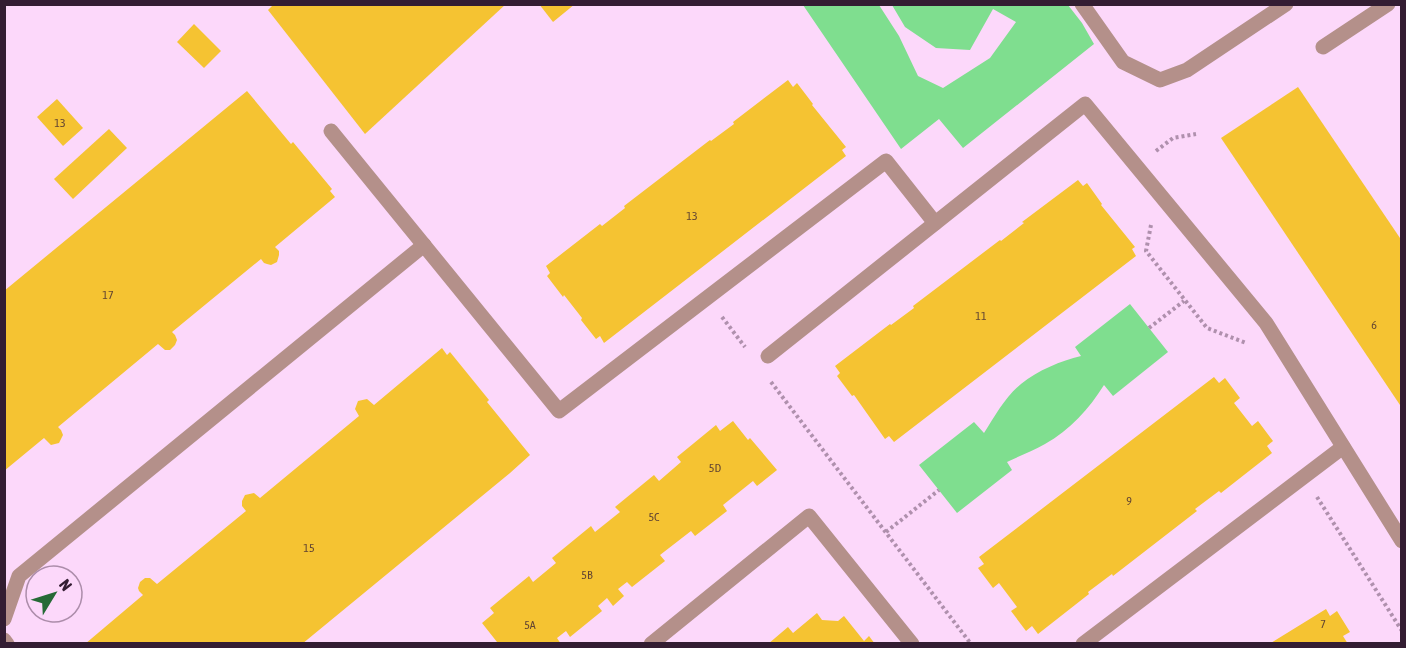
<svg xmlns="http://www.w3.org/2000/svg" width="1406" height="648" font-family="'Asap Condensed',sans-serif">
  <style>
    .green { fill: #7fde8f }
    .building { fill: #f5c332 }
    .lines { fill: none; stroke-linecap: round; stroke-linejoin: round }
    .path { stroke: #af90ad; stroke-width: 4; stroke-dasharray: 3 3; stroke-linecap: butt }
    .service { stroke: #b4908a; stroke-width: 15 }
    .labels { text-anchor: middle; stroke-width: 5; stroke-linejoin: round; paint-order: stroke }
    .number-label { font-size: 12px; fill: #644632 }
  </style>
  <rect width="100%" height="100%" fill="#fcd8fa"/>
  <g class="green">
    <path d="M 803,5 L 879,5 L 899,36 L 918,76 L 943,88 L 990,58 L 1016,22 L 993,9 L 970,50 L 936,48 L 905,27 L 892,5 L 1068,5 L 1082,23 L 1094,44 L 963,148 L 939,119 L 901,149 Z"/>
    <path d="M 1130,304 L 1168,352 L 1113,396 L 1104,385 C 1089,409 1070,430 1045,444 C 1033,451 1019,456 1007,462 L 1012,470 L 957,513 L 919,465 L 974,422 L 984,433 C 995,416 1005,397 1021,384 C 1038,370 1061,361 1081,356 L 1075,347 Z"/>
  </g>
  <g class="building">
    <path d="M 274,4 L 506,4 L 365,134 L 268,10 Z"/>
    <path d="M 539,4 L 575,4 L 553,22 Z"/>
    <path d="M 194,24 L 221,51 L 204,68 L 177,42 Z"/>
    <path d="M 788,80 L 793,87 L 797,83 L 813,104 L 812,105 L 846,147 L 842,150 L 846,156 L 604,343 L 600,336 L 596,339 L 581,320 L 582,318 L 564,295 L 563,297 L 547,276 L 550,273 L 546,266 L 600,224 L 602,226 L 625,208 L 624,206 L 710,140 L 711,141 L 734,124 L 733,122 Z"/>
    <path d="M 1298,87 L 1402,241 L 1402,408 L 1221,138 Z"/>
    <path d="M 247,91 L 291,144 L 293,142 L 332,189 L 330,191 L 335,197 L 275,247 L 279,251 L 279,255 L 277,262 L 271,265 L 267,264 L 264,263 L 261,259 L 172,332 L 175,335 L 177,340 L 175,345 L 170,350 L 165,350 L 158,344 L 58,427 L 61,430 L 63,435 L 59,443 L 51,445 L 44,438 L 4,471 L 4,291 Z"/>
    <path d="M 57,99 L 83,128 L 63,146 L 37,117 Z"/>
    <path d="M 109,129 L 127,148 L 73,199 L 54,179 Z"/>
    <path d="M 1078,180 L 1083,186 L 1087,183 L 1102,204 L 1101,205 L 1135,247 L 1132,249 L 1136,256 L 894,442 L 889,436 L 885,439 L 854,395 L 852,396 L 837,376 L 840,373 L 835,366 L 890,324 L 891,325 L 914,308 L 913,306 L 1000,240 L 1001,241 L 1024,223 L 1022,222 Z"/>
    <path d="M 442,348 L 447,355 L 450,352 L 489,400 L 487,402 L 530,455 L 510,473 L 302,644 L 85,644 L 143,595 L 139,591 L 138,588 L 140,582 L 145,578 L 150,578 L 157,584 L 246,511 L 242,506 L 242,501 L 245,495 L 254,493 L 260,498 L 359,416 L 355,409 L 358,401 L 367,399 L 374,405 Z"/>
    <path d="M 1214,377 L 1219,383 L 1225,378 L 1240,398 L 1234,403 L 1252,426 L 1258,421 L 1273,441 L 1267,446 L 1272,453 L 1221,493 L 1219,491 L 1195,509 L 1197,511 L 1113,576 L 1112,574 L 1088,592 L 1089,594 L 1038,634 L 1032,626 L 1026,631 L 1011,611 L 1017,607 L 999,583 L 993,588 L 978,568 L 984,564 L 979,557 Z"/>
    <path d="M 733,421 L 748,440 L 750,438 L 777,470 L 757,486 L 753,481 L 723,505 L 727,511 L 695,536 L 691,531 L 660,555 L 665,561 L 632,587 L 627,582 L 618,589 L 624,596 L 613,606 L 607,598 L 598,606 L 602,611 L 570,637 L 566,631 L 557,638 L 561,644 L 496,644 L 497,642 L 482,623 L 494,613 L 490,608 L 529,576 L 533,582 L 556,563 L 552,558 L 591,526 L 595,532 L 620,512 L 615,507 L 654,475 L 659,481 L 681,462 L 677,457 L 716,425 L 720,431 Z"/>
    <path d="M 1326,609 L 1330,616 L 1337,611 L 1350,632 L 1343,636 L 1348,644 L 1269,644 Z"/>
    <path d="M 817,613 L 822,620 L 838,621 L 844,616 L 864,641 L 869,636 L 875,644 L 768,644 L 788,627 L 793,633 Z"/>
  </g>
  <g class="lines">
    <g class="path">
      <path d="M 1156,151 L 1173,138 L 1196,134"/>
      <path d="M 1151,225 L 1146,251 L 1207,328 L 1246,343"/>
      <path d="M 722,317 L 745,347"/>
      <path d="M 1149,328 L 1184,301"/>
      <path d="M 771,382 L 971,644"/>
      <path d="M 1317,497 L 1402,631"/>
      <path d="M 886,532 L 939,490"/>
    </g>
    <g class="service">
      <path d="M 1082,4 L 1123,62 L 1160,80 L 1187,70 L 1286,4"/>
      <path d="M 1323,47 L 1388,4"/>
      <path d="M 331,131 L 559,411 L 886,161 L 935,223"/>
      <path d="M 768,356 L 1085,104 L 1266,323 L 1402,541"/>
      <path d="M 4,619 L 19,576 L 424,245"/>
      <path d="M 4,640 L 7,644"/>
      <path d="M 651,644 L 809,516 L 912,644"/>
      <path d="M 1083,644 L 1343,447"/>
    </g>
  </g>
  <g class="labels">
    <g class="number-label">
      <text x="60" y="127">13</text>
      <text x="692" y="220">13</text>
      <text x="108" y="299">17</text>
      <text x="981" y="320">11</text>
      <text x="1374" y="329">6</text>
      <text x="715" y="472">5D</text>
      <text x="1129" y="505">9</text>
      <text x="654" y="521">5C</text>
      <text x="309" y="552">15</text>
      <text x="587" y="579">5B</text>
      <text x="1323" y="628">7</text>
      <text x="530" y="629">5A</text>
    </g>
  </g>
  <rect width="1406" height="648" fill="none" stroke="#331d32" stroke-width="12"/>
  <g transform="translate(54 594) rotate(52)"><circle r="28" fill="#fcd8fa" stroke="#ac8daa" stroke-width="1.5"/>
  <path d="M0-4.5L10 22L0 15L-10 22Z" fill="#266a36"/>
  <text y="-9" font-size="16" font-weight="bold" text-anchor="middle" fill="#331d32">N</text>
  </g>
</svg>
